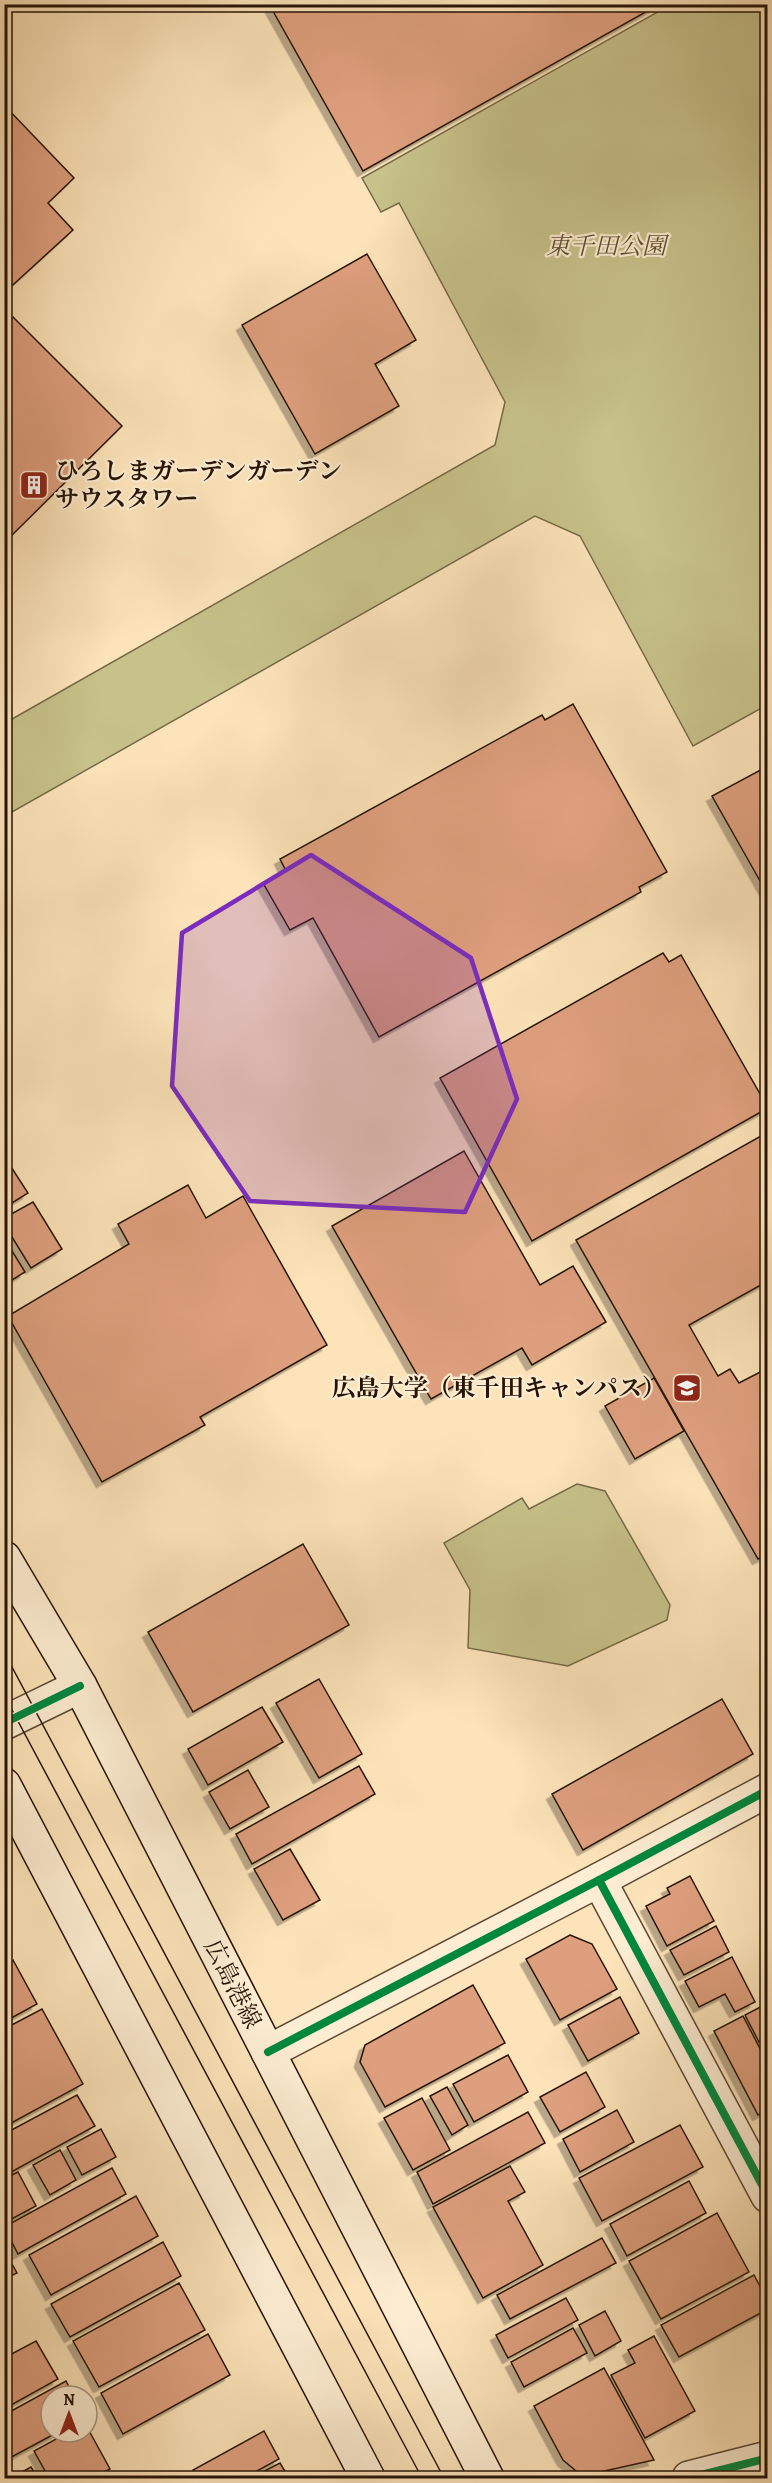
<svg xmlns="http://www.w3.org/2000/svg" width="772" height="2483" font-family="Alegreya,'Noto Serif JP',serif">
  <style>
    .green { fill: #c7c18a; stroke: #766a48; stroke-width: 1.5 }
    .building { fill: #de9f7e; stroke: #261406; stroke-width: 1.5; filter: url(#shadow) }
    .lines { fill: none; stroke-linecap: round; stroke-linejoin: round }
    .street-casing { stroke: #5c4833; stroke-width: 36 }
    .secondary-casing { stroke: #261406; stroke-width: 36 }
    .street { stroke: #fdedd2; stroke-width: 33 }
    .secondary { stroke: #fdedd2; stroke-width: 33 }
    .tram { stroke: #261406; stroke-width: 1.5 }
    .cycleway-casing { stroke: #fdedd2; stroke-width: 11 }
    .cycleway { stroke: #00873e; stroke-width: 8 }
    .marked { fill: #7b2cbf; fill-opacity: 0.2; stroke: #7b2cbf; stroke-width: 4.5; stroke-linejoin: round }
    .labels { text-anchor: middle; stroke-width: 4.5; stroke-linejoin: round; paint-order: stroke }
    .park-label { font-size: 24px; font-style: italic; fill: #5e5134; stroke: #fdedd2 }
    .poi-label { font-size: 24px; font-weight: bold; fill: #261406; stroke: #fdedd2; text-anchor: start }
    .street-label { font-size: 24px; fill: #261406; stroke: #fdedd2 }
  </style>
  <defs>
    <filter id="shadow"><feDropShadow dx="-5.5" dy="5.5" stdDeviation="0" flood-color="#0004"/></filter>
  </defs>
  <rect width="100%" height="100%" fill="#fce3b9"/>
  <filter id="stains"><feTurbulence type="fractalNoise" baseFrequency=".00333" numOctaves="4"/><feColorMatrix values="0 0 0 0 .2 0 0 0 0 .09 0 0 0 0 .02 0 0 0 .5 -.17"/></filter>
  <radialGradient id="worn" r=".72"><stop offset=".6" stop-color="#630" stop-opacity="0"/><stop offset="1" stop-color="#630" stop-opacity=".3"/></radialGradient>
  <g class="green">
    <path d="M 670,5 L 767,5 L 767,705 L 693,746 L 580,536 L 535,516 L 5,816 L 5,723 L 495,445 L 505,402 L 399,203 L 381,212 L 362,178 Z"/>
    <path d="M 577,1484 L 605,1491 L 670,1605 L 667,1620 L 568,1666 L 468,1648 L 470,1590 L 444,1543 L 522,1498 L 529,1509 Z"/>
  </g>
  <g class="building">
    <path d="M 269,4 L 660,4 L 363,171 Z"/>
    <path d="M 4,105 L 74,178 L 48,203 L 73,230 L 4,293 Z"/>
    <path d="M 367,254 L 416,340 L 375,364 L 399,406 L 315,454 L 242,325 Z"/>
    <path d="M 13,317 L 122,426 L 4,543 L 4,326 Z"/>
    <path d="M 573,704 L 667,872 L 639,887 L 641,892 L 379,1037 L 313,918 L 290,930 L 263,883 L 286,871 L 280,859 L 542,715 L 545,720 Z"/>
    <path d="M 768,766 L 768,895 L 712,796 Z"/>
    <path d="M 663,953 L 669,962 L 681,955 L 768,1108 L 532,1241 L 440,1078 Z"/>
    <path d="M 768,1132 L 768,1281 L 689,1325 L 718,1376 L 730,1369 L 739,1383 L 768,1368 L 768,1554 L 758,1559 L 576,1240 Z"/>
    <path d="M 464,1151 L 540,1285 L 573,1266 L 606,1322 L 532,1365 L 522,1348 L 431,1399 L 332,1226 Z"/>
    <path d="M 4,1156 L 28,1193 L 4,1208 Z"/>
    <path d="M 188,1185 L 206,1218 L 243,1196 L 327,1345 L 200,1417 L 205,1425 L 102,1482 L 8,1316 L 129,1244 L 118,1224 Z"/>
    <path d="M 33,1202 L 62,1249 L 31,1268 L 4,1224 L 4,1218 Z"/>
    <path d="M 4,1238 L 25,1272 L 4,1285 Z"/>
    <path d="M 654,1378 L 684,1431 L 635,1459 L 605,1406 Z"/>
    <path d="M 303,1544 L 349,1625 L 193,1712 L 148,1632 Z"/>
    <path d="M 319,1679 L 362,1754 L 319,1778 L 276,1703 Z"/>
    <path d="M 722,1699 L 753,1754 L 583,1850 L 552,1794 Z"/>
    <path d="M 262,1707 L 283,1742 L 208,1785 L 188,1749 Z"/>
    <path d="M 359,1766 L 375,1794 L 252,1864 L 236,1834 Z"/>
    <path d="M 248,1770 L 269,1807 L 230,1829 L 209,1792 Z"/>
    <path d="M 290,1849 L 320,1900 L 283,1920 L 254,1869 Z"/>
    <path d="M 690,1876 L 714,1921 L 667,1946 L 646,1906 L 670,1894 L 667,1888 Z"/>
    <path d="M 716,1926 L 729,1952 L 684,1975 L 670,1950 Z"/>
    <path d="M 570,1935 L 592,1944 L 617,1989 L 560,2020 L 526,1959 Z"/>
    <path d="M 732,1957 L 755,2002 L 735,2012 L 725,1994 L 699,2007 L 685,1981 Z"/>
    <path d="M 13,1960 L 37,2004 L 4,2022 L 4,1965 Z"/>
    <path d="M 473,1985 L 505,2043 L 385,2107 L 360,2062 L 365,2045 Z"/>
    <path d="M 620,1997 L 639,2033 L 588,2061 L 568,2025 Z"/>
    <path d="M 768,2003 L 768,2038 L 759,2042 L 745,2015 Z"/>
    <path d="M 42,2009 L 83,2084 L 4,2127 L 4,2029 Z"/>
    <path d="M 743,2016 L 768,2064 L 768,2110 L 758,2115 L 714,2031 Z"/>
    <path d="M 508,2055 L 528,2092 L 474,2122 L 453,2084 Z"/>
    <path d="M 586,2072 L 605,2107 L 560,2132 L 540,2097 Z"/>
    <path d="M 447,2087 L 468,2125 L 452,2135 L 430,2096 Z"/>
    <path d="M 77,2095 L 95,2126 L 4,2176 L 4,2134 Z"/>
    <path d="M 422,2098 L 450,2150 L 413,2170 L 384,2118 Z"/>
    <path d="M 617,2110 L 634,2142 L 580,2172 L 563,2139 Z"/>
    <path d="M 528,2112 L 545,2143 L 433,2204 L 417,2172 Z"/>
    <path d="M 680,2125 L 703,2167 L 602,2221 L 579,2178 Z"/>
    <path d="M 101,2129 L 116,2157 L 82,2175 L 67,2147 Z"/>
    <path d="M 60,2150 L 76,2180 L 50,2195 L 33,2165 Z"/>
    <path d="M 510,2166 L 525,2192 L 508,2201 L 543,2265 L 483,2298 L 433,2207 Z"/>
    <path d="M 112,2168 L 126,2194 L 18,2254 L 4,2227 Z"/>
    <path d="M 18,2172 L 36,2206 L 4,2223 L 4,2179 Z"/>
    <path d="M 689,2181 L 706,2213 L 627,2256 L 610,2224 Z"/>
    <path d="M 136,2196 L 158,2236 L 51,2295 L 29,2255 Z"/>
    <path d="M 717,2213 L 749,2272 L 661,2319 L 629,2261 Z"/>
    <path d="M 602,2238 L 616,2263 L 510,2319 L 497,2295 Z"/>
    <path d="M 163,2242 L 181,2276 L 70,2337 L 51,2304 Z"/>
    <path d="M 4,2250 L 17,2273 L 4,2279 Z"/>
    <path d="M 754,2275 L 768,2301 L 768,2309 L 679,2357 L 661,2325 Z"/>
    <path d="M 179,2283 L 205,2330 L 99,2387 L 73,2341 Z"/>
    <path d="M 566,2298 L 578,2320 L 508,2358 L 496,2335 Z"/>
    <path d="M 605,2311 L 621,2341 L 595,2356 L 579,2325 Z"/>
    <path d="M 573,2328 L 587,2353 L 524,2387 L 511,2362 Z"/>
    <path d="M 208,2334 L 230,2375 L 123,2434 L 101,2393 Z"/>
    <path d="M 654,2336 L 695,2411 L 645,2438 L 611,2375 L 635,2363 L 628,2350 Z"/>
    <path d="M 36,2341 L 58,2379 L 4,2409 L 4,2358 Z"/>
    <path d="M 604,2368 L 654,2460 L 582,2476 L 563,2460 L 534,2406 Z"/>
    <path d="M 66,2381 L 74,2396 L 51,2396 L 51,2432 L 58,2432 L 6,2460 L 4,2415 Z"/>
    <path d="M 87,2427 L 110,2469 L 92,2478 L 49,2478 L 34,2451 L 69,2432 L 87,2432 Z"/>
    <path d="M 264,2431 L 279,2459 L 244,2478 L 197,2478 L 193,2470 Z"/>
    <path d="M 280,2463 L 289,2478 L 251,2478 Z"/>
    <path d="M 31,2467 L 38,2478 L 11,2478 Z"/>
  </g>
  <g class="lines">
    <g class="street-casing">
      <g id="street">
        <path d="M 4,1723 L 80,1686"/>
        <path d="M 599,1880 L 768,2196"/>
        <path d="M 268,2052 L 599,1880 L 768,1790"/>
        <path d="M 689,2478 L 768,2458"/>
      </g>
    </g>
    <g class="secondary-casing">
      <g id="secondary">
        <path d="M 4,1558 L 80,1686 L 487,2478"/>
        <path d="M 4,1785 L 368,2478"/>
      </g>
    </g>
    <use href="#street" class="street"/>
    <use href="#secondary" class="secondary"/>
    <g class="tram">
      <path d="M 4,1652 L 444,2478"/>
      <path d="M 4,1695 L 422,2478"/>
    </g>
    <g class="cycleway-casing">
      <g id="cycleway">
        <path d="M 4,1723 L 80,1686"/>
        <path d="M 599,1880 L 768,2196"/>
        <path d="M 268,2052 L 599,1880 L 768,1790"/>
        <path d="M 689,2478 L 768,2458"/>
      </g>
    </g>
    <use href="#cycleway" class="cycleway"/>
  </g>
  <path class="marked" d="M 311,855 L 471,958 L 517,1099 L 465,1212 L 250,1201 L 172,1086 L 182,933 Z"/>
  <defs>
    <g id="building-square" transform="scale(1.5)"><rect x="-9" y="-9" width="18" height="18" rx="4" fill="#8f2418" stroke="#fdedd2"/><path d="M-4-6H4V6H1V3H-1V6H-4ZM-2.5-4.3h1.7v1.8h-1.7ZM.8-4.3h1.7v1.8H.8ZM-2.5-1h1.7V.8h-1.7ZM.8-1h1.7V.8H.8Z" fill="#fff"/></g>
    <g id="university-square" transform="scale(1.5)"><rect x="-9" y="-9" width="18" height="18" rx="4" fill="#8f2418" stroke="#fdedd2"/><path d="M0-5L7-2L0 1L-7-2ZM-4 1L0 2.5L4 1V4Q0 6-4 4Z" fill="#fff"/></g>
  </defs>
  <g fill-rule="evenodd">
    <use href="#building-square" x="34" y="485"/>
    <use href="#university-square" x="687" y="1388"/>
  </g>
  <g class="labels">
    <g class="park-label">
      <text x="606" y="254">東千田公園</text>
    </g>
    <g class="poi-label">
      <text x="55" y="479">ひろしまガーデンガーデン<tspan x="55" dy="28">サウスタワー</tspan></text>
      <text x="666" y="1396" text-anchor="end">広島大学（東千田キャンパス）</text>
    </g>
    <g class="street-label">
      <text transform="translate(233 1984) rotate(63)" y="8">広島港線</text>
    </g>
  </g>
  <rect width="772" height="2483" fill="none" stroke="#fce3b9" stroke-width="24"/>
  <rect x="6" y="6" width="760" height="2471" fill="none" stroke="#261406" stroke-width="3"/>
  <rect x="12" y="12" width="748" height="2459" fill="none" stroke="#261406" stroke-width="1.5"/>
  <g transform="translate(69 2414)"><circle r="28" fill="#fdedd2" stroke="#a79680" stroke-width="1.5"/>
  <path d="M0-4.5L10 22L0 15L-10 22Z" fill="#8f2418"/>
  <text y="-9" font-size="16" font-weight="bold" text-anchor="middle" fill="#261406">N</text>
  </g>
  <rect width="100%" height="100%" filter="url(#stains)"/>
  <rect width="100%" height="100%" fill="url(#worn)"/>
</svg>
